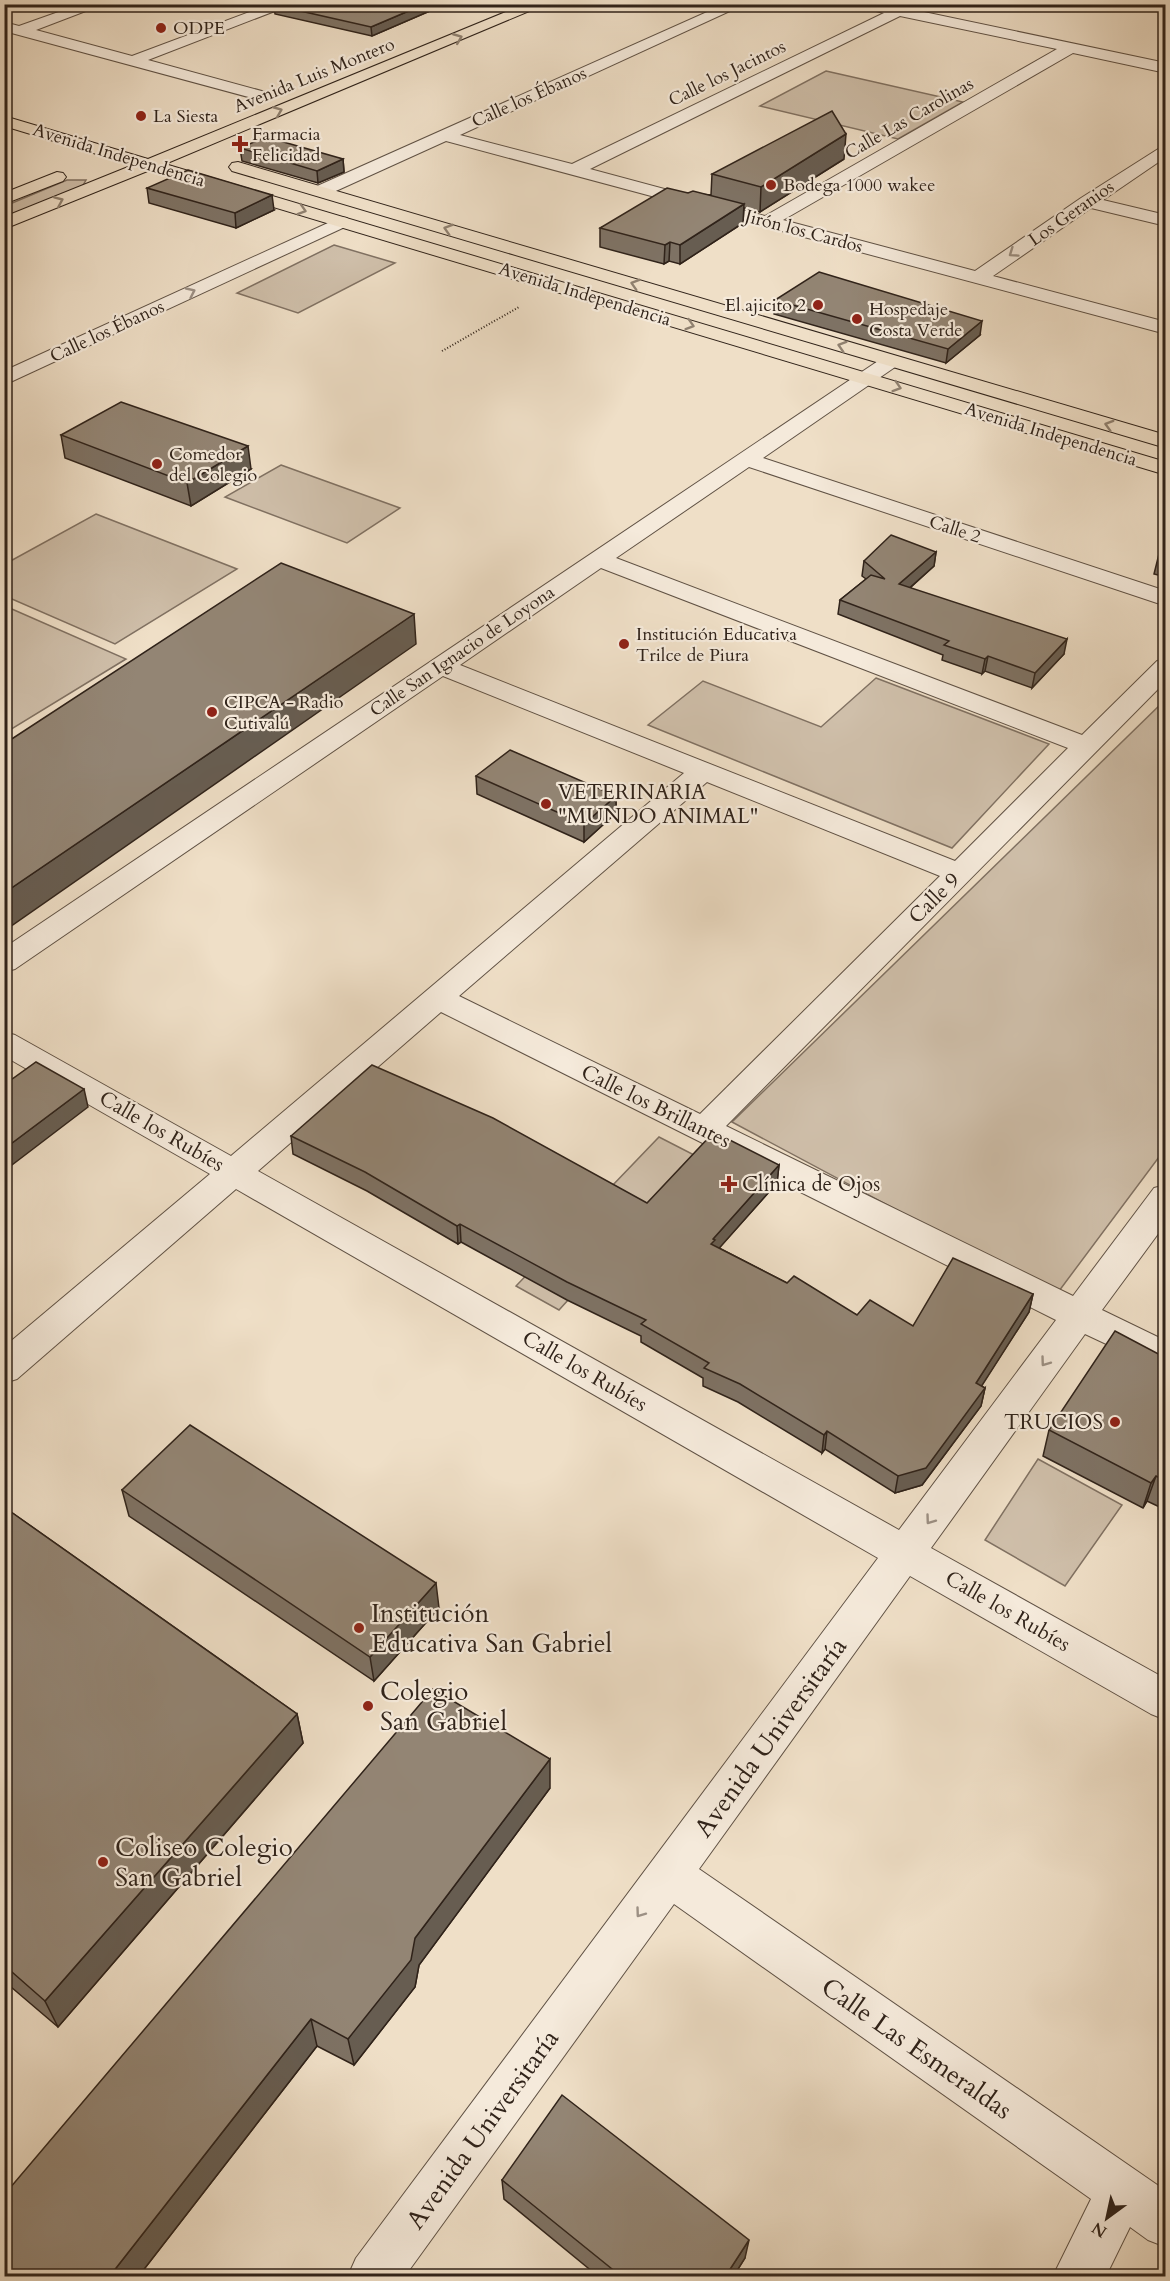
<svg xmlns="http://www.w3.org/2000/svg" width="1170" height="2281" font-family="Cardo,serif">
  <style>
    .green { fill: #cfbfaa; stroke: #807162; stroke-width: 1.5 }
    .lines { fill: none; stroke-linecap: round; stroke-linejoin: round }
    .minor-casing { stroke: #605245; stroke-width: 2 }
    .major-casing { stroke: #30231a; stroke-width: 2 }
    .path { stroke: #30231a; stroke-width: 2; stroke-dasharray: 1 2; stroke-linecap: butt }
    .minor { fill: #f5eadb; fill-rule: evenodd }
    .major { fill: #efdfc7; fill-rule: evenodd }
    .wall { fill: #7e7264; stroke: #30231a; stroke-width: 1.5 }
    .shaded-wall { fill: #675d51; stroke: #30231a; stroke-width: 1.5 }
    .building { fill: #938574; stroke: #30231a; stroke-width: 1.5 }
    .oneway { stroke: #908170 }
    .oneway2 { stroke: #9c9084 }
    .poi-dot { fill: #8f2418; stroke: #f5eadb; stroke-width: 2 }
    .labels { text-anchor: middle; stroke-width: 4.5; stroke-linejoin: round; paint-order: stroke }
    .far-poi-label { font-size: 18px; fill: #30231a; stroke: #f5eadb; text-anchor: start }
    .far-street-label { font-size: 18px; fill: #30231a; stroke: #f5eadb }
    .poi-label { font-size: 21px; fill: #30231a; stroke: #f5eadb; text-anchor: start }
    .street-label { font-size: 21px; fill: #30231a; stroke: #f5eadb }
    .near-poi-label { font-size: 26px; fill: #30231a; stroke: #f5eadb; text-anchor: start }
    .near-street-label { font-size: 26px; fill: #30231a; stroke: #f5eadb }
  </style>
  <rect width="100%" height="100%" fill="#efdfc7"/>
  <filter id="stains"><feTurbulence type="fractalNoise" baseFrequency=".00333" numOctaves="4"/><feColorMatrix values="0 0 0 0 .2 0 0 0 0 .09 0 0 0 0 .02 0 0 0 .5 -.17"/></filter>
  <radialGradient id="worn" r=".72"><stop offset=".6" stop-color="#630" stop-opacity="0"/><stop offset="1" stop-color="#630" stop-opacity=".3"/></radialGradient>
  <g class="green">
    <path d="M 826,71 L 963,102 L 898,139 L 760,106 Z"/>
    <path d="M 67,180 L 86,180 L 82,187 L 5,219 L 5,206 Z"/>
    <path d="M 334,245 L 395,263 L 298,313 L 237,293 Z"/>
    <path d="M 281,465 L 400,508 L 347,543 L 225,497 Z"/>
    <path d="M 96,514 L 237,569 L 115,644 L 5,596 L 5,564 Z"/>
    <path d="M 5,606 L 126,659 L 5,733 Z"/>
    <path d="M 876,678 L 1049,744 L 952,848 L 648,725 L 703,681 L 821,727 Z"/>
    <path d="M 1165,700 L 1165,1149 L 1056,1295 L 732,1122 Z"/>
    <path d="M 659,1137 L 698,1157 L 559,1310 L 516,1286 Z"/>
    <path d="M 1038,1459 L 1122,1505 L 1065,1586 L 985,1540 Z"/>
  </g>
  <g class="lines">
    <g class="minor-casing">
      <g id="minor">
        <path d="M 81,4 L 104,4 L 36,30 L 132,56 L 271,4 L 293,4 L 148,60 L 269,93 L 271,96 L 269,99 L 263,101 L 4,31 L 4,22 L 19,26 Z"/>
        <path d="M 725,4 L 745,4 L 460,135 L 572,164 L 884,13 L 872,10 L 870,7 L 872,4 L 886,4 L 1166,63 L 1166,73 L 1073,53 L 783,220 L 975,271 L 1081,198 L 1166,144 L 1166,157 L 1103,200 L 1166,215 L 1166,226 L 1091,208 L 993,276 L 1166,322 L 1166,334 L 446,141 L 327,195 L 315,195 L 312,191 L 315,187 ZM 900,16 L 1057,49 L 765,216 L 590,169 Z"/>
        <path d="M 341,217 L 347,218 L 350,222 L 347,226 L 4,385 L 4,371 Z"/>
        <path d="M 891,355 L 898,357 L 901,361 L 898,365 L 763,458 L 1166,591 L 1166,606 L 749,467 L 616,558 L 1082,735 L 1157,661 L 1166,659 L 1166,681 L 726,1126 L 1073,1296 L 1154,1188 L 1166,1185 L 1166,1223 L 1102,1310 L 1166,1341 L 1166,1372 L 1085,1334 L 931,1548 L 1166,1679 L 1166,1720 L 1151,1714 L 910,1576 L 699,1869 L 1166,2191 L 1166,2247 L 1148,2240 L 1130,2227 L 1106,2276 L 1053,2276 L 1091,2199 L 674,1904 L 405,2276 L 348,2276 L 356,2258 L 878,1558 L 236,1189 L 17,1379 L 4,1383 L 4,1347 L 210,1174 L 4,1056 L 4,1032 L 15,1035 L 231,1156 L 684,773 L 443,676 L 15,969 L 4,972 L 4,948 L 884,357 ZM 601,568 L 1068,748 L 955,861 L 460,665 ZM 707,782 L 940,876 L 700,1114 L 459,996 ZM 441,1012 L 1056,1320 L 899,1530 L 258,1171 Z"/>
      </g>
    </g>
    <g class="major-casing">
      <g id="major">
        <path d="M 525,4 L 546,4 L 165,164 L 1166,462 L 1166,475 L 150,170 L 4,229 L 4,217 L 133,165 L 4,126 L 4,116 L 148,159 Z"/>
        <path d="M 238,162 L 1166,435 L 1166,448 L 232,171 L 229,167 L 232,163 Z"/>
        <path d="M 57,172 L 63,173 L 66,177 L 63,181 L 4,204 L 4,193 Z"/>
      </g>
    </g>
    <path class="path" d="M 442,351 L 519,307"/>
    <use href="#minor" class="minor"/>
    <use href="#major" class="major"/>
  </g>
  <g class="wall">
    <path d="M 223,4 L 264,4 L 251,9 L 243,9 Z"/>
    <path d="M 446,4 L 372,36 L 275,14 L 274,5 Z"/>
    <path d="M 240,148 L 343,159 L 344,172 L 318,183 L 242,161 Z"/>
    <path d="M 844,159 L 760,212 L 744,208 L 743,223 L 680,264 L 669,261 L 664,264 L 600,247 L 600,228 L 688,193 L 711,195 L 712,174 Z"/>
    <path d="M 147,188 L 274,210 L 236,228 L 149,203 Z"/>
    <path d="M 775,300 L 980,335 L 946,363 L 774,314 Z"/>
    <path d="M 61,435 L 251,469 L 191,506 L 65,458 Z"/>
    <path d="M 1166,545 L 1166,577 L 1154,574 L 1160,550 Z"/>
    <path d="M 936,552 L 934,566 L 910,588 L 1064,654 L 1032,688 L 985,671 L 982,674 L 942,660 L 943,655 L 838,614 L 840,600 L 866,579 L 862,576 L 864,561 Z"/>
    <path d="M 476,776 L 616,796 L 616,813 L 584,842 L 477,794 Z"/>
    <path d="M 291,1136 L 647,1203 L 779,1165 L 777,1183 L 719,1248 L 787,1283 L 857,1315 L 913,1326 L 1033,1294 L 1029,1312 L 981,1386 L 985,1388 L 981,1406 L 922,1485 L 895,1493 L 825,1449 L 822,1453 L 738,1402 L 703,1386 L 703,1378 L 641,1342 L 641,1336 L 567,1300 L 461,1242 L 458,1244 L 367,1191 L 293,1154 Z"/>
    <path d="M 1166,1358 L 1166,1510 L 1147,1501 L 1143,1508 L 1043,1456 L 1049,1430 Z"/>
    <path d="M 122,1490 L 439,1608 L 374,1681 L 129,1516 Z"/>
    <path d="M 4,1507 L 297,1714 L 303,1743 L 58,2027 L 4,1981 Z"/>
    <path d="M 550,1788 L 419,1965 L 415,1987 L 354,2065 L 317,2046 L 138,2277 L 4,2277 Z"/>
    <path d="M 502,2180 L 745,2258 L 733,2277 L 599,2277 L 504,2199 Z"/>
  </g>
  <g class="shaded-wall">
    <path d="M 251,4 L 264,4 L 251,9 Z"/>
    <path d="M 425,4 L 446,4 L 372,36 L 371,27 Z"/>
    <path d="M 846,134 L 844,159 L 760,212 L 761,187 Z"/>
    <path d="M 343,159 L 344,172 L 318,183 L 317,171 Z"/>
    <path d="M 272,195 L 274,210 L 236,228 L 235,213 Z"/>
    <path d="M 744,204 L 743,223 L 680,264 L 680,245 Z"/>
    <path d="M 670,242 L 669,261 L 664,264 L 665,245 Z"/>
    <path d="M 982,321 L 980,335 L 946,363 L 948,349 Z"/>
    <path d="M 248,446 L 251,469 L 191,506 L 187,483 Z"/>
    <path d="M 936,552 L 934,566 L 897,599 L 899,584 Z"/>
    <path d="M 414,614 L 416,644 L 4,931 L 4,893 Z"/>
    <path d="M 1067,639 L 1064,654 L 1032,688 L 1035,673 Z"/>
    <path d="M 988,656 L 985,671 L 982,674 L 985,659 Z"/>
    <path d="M 616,796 L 616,813 L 584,842 L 584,824 Z"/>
    <path d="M 84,1089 L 88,1107 L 4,1171 L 4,1149 Z"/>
    <path d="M 779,1165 L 777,1183 L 714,1254 L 711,1244 L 713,1239 Z"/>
    <path d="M 460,1224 L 461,1242 L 458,1244 L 457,1226 Z"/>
    <path d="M 1033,1294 L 1029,1312 L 972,1401 L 976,1383 Z"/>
    <path d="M 985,1388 L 981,1406 L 922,1485 L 895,1493 L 898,1476 Z"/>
    <path d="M 827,1431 L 825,1449 L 822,1453 L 824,1435 Z"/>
    <path d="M 1156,1476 L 1147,1501 L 1143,1508 L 1151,1483 Z"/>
    <path d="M 436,1583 L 439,1608 L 374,1681 L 370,1657 Z"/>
    <path d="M 297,1714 L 303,1743 L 58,2027 L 45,2001 Z"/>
    <path d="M 550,1759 L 550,1788 L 419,1965 L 415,1987 L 354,2065 L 348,2039 L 415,1938 Z"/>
    <path d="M 311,2019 L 317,2046 L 138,2277 L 109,2277 Z"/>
    <path d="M 749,2240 L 745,2258 L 733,2277 L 725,2277 Z"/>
  </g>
  <g class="building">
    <path d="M 275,4 L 425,4 L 371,27 L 274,5 Z"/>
    <path d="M 832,111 L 846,134 L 761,187 L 712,174 Z"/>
    <path d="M 266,137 L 343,159 L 317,171 L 240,148 Z"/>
    <path d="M 188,170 L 272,195 L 235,213 L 147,188 Z"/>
    <path d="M 667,188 L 688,193 L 693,191 L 744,204 L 680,245 L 670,242 L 665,245 L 600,228 Z"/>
    <path d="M 819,272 L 982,321 L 948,349 L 775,300 Z"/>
    <path d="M 121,402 L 248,446 L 187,483 L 61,435 Z"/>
    <path d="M 891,535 L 936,552 L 899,584 L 1067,639 L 1035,673 L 988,656 L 985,659 L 944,645 L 949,641 L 840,600 L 871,575 L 885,579 L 864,561 Z"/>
    <path d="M 1166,545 L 1166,552 L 1160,550 Z"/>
    <path d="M 281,563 L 414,614 L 4,893 L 4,744 Z"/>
    <path d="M 510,750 L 616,796 L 584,824 L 476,776 Z"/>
    <path d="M 36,1062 L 84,1089 L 4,1149 L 4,1085 Z"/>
    <path d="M 372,1065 L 493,1118 L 647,1203 L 714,1132 L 779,1165 L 713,1239 L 715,1240 L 711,1244 L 787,1283 L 794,1276 L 857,1315 L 870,1300 L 913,1326 L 953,1258 L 1033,1294 L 976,1383 L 985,1388 L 926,1468 L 898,1476 L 827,1431 L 824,1435 L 740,1384 L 704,1368 L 709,1363 L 641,1324 L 646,1320 L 567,1282 L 460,1224 L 457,1226 L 365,1172 L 291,1136 Z"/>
    <path d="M 1115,1331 L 1166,1358 L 1166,1481 L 1156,1476 L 1151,1483 L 1049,1430 Z"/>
    <path d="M 190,1425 L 436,1583 L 370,1657 L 122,1490 Z"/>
    <path d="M 4,1507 L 297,1714 L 45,2001 L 4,1965 Z"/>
    <path d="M 433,1689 L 550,1759 L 415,1938 L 411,1960 L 348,2039 L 311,2019 L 109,2277 L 4,2277 L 4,2195 Z"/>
    <path d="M 562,2095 L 749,2240 L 725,2277 L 622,2277 L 502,2180 Z"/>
  </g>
  <defs><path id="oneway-chevron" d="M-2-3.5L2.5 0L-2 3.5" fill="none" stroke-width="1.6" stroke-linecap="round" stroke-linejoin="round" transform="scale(1.5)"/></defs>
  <g class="oneway">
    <use href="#oneway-chevron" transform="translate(458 38) rotate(-22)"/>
    <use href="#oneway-chevron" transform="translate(278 111) rotate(-22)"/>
    <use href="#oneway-chevron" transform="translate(59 201) rotate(-23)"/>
    <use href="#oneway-chevron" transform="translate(302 210) rotate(17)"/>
    <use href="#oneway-chevron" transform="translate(448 229) rotate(-163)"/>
    <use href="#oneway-chevron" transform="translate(635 284) rotate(-163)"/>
    <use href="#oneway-chevron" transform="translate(690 325) rotate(17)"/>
    <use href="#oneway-chevron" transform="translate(842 346) rotate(-163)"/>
    <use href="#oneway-chevron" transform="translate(897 387) rotate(17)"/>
    <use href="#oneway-chevron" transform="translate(1109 425) rotate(-164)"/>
  </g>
  <g class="oneway2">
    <use href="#oneway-chevron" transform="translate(1013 253) rotate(145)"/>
    <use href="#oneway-chevron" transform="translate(191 292) rotate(-25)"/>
    <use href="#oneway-chevron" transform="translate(1045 1362) rotate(126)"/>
    <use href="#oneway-chevron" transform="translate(930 1520) rotate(126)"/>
    <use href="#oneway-chevron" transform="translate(640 1913) rotate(126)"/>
  </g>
  <g class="poi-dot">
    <circle cx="161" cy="28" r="6"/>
    <circle cx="141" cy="116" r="6"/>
    <path d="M237 135h6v6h6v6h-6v6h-6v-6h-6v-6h6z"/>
    <circle cx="771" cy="185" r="6"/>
    <circle cx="818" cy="305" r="6"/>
    <circle cx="857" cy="319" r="6"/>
    <circle cx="157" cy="464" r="6"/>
    <circle cx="624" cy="644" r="6"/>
    <circle cx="212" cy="712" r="6"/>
    <circle cx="546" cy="804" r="6"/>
    <path d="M726 1175h6v6h6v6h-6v6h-6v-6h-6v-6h6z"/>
    <circle cx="1115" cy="1422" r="6"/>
    <circle cx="359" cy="1628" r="6"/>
    <circle cx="368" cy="1706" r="6"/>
    <circle cx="103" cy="1862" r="6"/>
  </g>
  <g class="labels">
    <g class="far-poi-label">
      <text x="173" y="34">ODPE</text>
      <text x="153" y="122">La Siesta</text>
      <text x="252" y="140">Farmacia<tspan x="252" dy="21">Felicidad</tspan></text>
      <text x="783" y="191">Bodega 1000 wakee</text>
      <text x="806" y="311" text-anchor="end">El ajicito 2</text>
      <text x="869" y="315">Hospedaje<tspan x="869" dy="21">Costa Verde</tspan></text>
      <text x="169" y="460">Comedor<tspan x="169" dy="21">del Colegio</tspan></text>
      <text x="636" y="640">Institución Educativa<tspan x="636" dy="21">Trilce de Piura</tspan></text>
      <text x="224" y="708">CIPCA - Radio<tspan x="224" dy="21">Cutivalú</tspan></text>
    </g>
    <g class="far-street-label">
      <text transform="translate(727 73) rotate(-26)" y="6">Calle los Jacintos</text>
      <text transform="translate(314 75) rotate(-22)" y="6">Avenida Luis Montero</text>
      <text transform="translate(529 97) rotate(-24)" y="6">Calle los Ébanos</text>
      <text transform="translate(909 118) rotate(-30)" y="6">Calle Las Carolinas</text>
      <text transform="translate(119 155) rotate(17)" y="6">Avenida Independencia</text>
      <text transform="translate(1071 213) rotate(-35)" y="6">Los Geranios</text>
      <text transform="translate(804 231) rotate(15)" y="6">Jirón los Cardos</text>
      <text transform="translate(585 294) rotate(17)" y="6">Avenida Independencia</text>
      <text transform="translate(107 331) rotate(-25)" y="6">Calle los Ébanos</text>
      <text transform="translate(1051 434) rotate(17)" y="6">Avenida Independencia</text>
      <text transform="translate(955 529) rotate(18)" y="6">Calle 2</text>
      <text transform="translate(462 651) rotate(-34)" y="6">Calle San Ignacio de Loyona</text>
    </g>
    <g class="poi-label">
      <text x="558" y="799">VETERINARIA<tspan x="558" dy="24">"MUNDO ANIMAL"</tspan></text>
      <text x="742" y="1191">Clínica de Ojos</text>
      <text x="1103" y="1429" text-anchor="end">TRUCIOS</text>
    </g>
    <g class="street-label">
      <text transform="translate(934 898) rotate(-45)" y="7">Calle 9</text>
      <text transform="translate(656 1106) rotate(26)" y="7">Calle los Brillantes</text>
      <text transform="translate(162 1131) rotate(30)" y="7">Calle los Rubíes</text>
      <text transform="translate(585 1371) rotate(30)" y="7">Calle los Rubíes</text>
      <text transform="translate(1008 1611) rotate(30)" y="7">Calle los Rubíes</text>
    </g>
    <g class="near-poi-label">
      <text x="371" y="1622">Institución<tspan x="371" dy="30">Educativa San Gabriel</tspan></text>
      <text x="380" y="1700">Colegio<tspan x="380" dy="30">San Gabriel</tspan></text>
      <text x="115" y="1856">Coliseo Colegio<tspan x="115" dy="30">San Gabriel</tspan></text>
    </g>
    <g class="near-street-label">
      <text transform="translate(770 1737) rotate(-54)" y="9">Avenida Universitaría</text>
      <text transform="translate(917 2048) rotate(35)" y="9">Calle Las Esmeraldas</text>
      <text transform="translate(482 2129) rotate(-54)" y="9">Avenida Universitaría</text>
    </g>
  </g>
  <rect width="1170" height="2281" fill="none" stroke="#efdfc7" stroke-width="24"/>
  <rect x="6" y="6" width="1158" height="2269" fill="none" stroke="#30231a" stroke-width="3"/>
  <rect x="12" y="12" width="1146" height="2257" fill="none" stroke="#30231a" stroke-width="1.5"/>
  <g transform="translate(1107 2218) rotate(213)" stroke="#f5eadb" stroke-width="4.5" paint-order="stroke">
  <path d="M0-4.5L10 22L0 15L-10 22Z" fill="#30231a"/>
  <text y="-9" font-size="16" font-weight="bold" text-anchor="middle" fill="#30231a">N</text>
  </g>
  <rect width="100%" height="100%" filter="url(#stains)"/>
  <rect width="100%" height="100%" fill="url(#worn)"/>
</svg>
